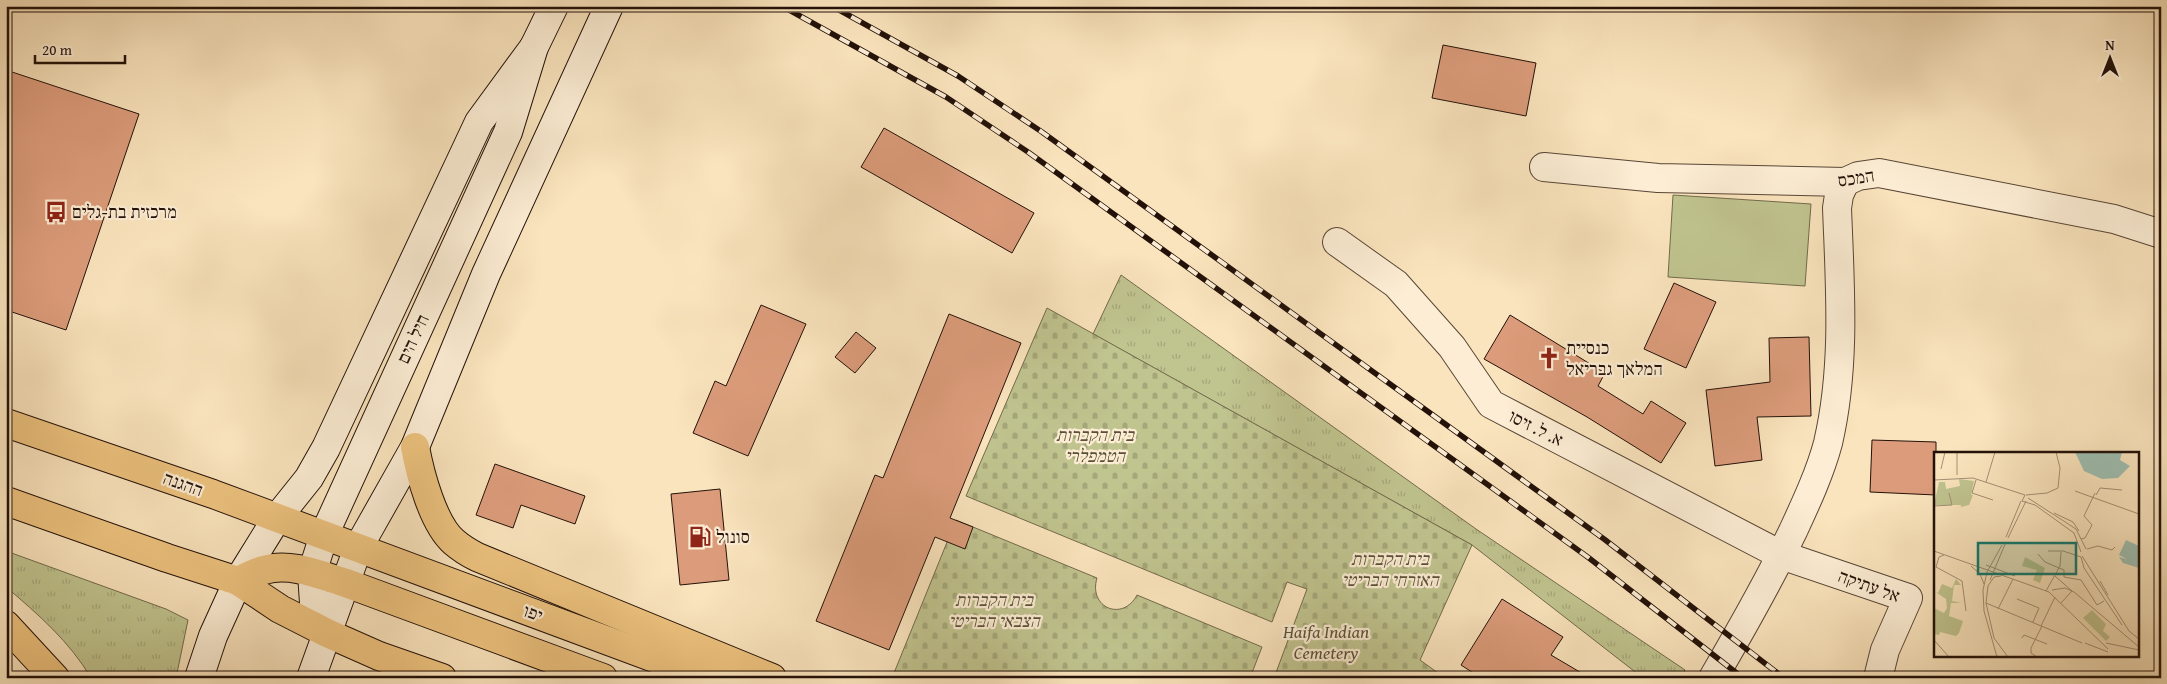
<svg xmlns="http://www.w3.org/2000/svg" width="2167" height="684" font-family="'Gentium Book Plus','Frank Ruhl Libre',serif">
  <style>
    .grass { fill: url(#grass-tufts); stroke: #726a4c }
    .cemetery { fill: url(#cemetery-stones); stroke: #726a4c }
    .pitch { fill: #c0c48f; stroke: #726a4c }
    .building { fill: #dc9c7b; stroke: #231109 }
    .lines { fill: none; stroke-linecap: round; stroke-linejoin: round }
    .street-casing { stroke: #594636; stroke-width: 30 }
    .secondary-casing { stroke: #231109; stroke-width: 30 }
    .highway-casing { stroke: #231109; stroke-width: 30 }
    .street { stroke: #fcedd4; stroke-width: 28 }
    .secondary { stroke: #fcedd4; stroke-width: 28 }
    .highway { stroke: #edc27e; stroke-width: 28 }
    .rail-casing { stroke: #231109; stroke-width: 5.5 }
    .rail { stroke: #fcedd4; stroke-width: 4; stroke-dasharray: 11; stroke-linecap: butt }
    .labels { text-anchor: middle; stroke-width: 4.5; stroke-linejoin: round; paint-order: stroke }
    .street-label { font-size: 18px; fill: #231109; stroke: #fcedd4 }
    .poi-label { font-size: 18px; fill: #231109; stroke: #fcedd4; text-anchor: start }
    .park-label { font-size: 18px; font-style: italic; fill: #5a5038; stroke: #fcedd4 }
    .inset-road { fill: none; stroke: #a49075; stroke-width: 1 }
    .view { fill: #0f766e; fill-opacity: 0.15; stroke: #0f766e; stroke-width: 2.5 }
    .inset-edge { fill: none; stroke: #231109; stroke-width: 2.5 }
  </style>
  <defs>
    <pattern id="grass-tufts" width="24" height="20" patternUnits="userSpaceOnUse" patternTransform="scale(1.25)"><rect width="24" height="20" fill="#c0c48f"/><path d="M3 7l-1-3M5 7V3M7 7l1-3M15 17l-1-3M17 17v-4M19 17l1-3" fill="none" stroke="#a5a77a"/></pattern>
    <pattern id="cemetery-stones" width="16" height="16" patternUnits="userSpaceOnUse" patternTransform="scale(1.25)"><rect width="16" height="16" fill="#c0c48f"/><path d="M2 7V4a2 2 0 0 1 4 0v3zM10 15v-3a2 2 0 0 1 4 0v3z" fill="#a5a77a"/></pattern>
  </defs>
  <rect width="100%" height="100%" fill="#fae4bd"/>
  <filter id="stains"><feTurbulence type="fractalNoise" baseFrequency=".004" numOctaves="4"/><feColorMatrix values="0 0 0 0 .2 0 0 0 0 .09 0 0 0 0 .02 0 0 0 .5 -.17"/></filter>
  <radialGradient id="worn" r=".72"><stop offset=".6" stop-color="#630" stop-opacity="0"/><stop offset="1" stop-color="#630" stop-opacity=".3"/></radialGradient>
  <g class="grass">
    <path d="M 1121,275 L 1476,529 L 1685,670 L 1681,678 L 1643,678 L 1472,545 L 1093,334 Z"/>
    <path d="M 6,551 L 166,609 L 188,620 L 176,678 L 91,678 C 70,642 38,614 6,587 Z"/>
  </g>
  <g class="cemetery">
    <path d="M 1047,308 L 1472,545 L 1420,660 L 1445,678 L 1274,678 L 1307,589 L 1287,582 L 1272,622 L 966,496 Z"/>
    <path d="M 956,520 L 1097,578 C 1088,608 1123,622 1137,595 L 1262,647 L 1250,678 L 892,678 Z"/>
  </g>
  <path class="pitch" d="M 1673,195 L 1811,204 L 1805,286 L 1668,277 Z"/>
  <g class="building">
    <path d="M 1443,45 L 1536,63 L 1526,116 L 1432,98 Z"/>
    <path d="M 6,70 L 139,114 L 66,330 L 6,310 Z"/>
    <path d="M 884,128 L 1034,213 L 1012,253 L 861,167 Z"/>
    <path d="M 1674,283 L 1716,302 L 1686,368 L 1644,349 Z"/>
    <path d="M 761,305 L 806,324 L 748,456 L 693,433 L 715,381 L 726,386 Z"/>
    <path d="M 949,314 L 1021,343 L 950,518 L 973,527 L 965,549 L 935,537 L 889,650 L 816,621 L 875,475 L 883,478 Z"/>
    <path d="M 1510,315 L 1605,373 L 1598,386 L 1643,414 L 1651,401 L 1686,423 L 1661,463 L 1587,417 L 1484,359 Z"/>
    <path d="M 856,332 L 876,348 L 855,373 L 835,357 Z"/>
    <path d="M 1809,337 L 1811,416 L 1757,417 L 1762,460 L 1715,466 L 1706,390 L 1770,382 L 1769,338 Z"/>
    <path d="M 1872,440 L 1936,442 L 1936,495 L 1870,492 Z"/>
    <path d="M 495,464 L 585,496 L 575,524 L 521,505 L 513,528 L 476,515 Z"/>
    <path d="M 720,489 L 729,580 L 680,585 L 671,494 Z"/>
    <path d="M 1502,599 L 1563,637 L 1551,655 L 1590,678 L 1481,678 L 1461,665 Z"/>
  </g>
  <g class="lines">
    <g class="street-casing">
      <g id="street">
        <path d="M 1544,167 L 1658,178 L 1845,182 L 1858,176 L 1879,173 L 2114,219 L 2161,234"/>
        <path d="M 1337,242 L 1396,284 L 1452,347 L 1491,404 L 1781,555 L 1908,598 L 1885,650 L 1878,678"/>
        <path d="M 1713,678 C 1741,630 1769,581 1793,531 C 1806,503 1820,473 1828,443 C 1846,366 1840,286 1837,208 L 1839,195 L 1845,182"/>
      </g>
    </g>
    <g class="secondary-casing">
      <g id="secondary">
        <path d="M 327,633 L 314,603 L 312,573 L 324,535 L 508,132 L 534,47 L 554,6"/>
        <path d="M 199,678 L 213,636 L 238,581 L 277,518 L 309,478 L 326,448 L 479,122 L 534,47"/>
        <path d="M 311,678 L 358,548 L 415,447 L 486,274 L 609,6"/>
      </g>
    </g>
    <g class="highway-casing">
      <g id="highway">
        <path d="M 6,423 L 213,494 L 708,678"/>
        <path d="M 415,447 C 420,474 433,524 454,542 C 461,548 469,553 477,557 L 772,678"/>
        <path d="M 6,501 L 167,558 L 238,581 L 280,609 L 327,633 L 379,656 L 442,678"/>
        <path d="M 238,581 C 246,577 255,572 264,570 C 290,562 320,575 346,583 L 603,678"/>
        <path d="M 6,625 L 55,678"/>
      </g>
    </g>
    <use href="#street" class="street"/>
    <use href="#secondary" class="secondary"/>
    <use href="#highway" class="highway"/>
    <g class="rail-casing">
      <g id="rail">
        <path d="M 782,6 L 946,97 L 1028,152 L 1589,558 L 1743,678"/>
        <path d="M 832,6 L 958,76 L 1042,132 L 1604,539 L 1784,678"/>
      </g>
    </g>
    <use href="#rail" class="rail"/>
  </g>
  <defs>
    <g id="bus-bare" transform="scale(1.725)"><path d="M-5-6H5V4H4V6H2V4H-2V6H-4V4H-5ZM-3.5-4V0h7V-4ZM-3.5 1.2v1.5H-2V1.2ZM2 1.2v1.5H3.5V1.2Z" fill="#8f2418" stroke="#fcedd4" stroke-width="2.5" paint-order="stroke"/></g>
    <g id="church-bare" transform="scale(1.725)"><path d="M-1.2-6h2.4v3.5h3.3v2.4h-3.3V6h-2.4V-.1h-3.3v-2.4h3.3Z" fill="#8f2418" stroke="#fcedd4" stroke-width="2.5" paint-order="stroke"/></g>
    <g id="fuel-bare" transform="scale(1.725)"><path d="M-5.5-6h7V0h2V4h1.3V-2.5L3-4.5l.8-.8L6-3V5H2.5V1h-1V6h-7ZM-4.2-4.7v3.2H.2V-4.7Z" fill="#8f2418" stroke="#fcedd4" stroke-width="2.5" paint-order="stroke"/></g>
  </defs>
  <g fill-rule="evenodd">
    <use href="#bus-bare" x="56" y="212"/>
    <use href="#church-bare" x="1549" y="358"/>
    <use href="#fuel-bare" x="700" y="537"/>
  </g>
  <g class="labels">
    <g class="street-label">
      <text transform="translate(1856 178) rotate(-9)" y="6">המכס</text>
      <text transform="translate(413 339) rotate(-65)" y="6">חיל הים</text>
      <text transform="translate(1536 428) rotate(27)" y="6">א. ל. זיסו</text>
      <text transform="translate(183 484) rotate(20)" y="6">ההגנה</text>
      <text transform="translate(1869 586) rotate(20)" y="6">אל עתיקה</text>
      <text transform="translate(533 613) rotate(20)" y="6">יפו</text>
    </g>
    <g class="poi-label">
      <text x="72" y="218">מרכזית בת-גלים</text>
      <text x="1566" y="354">כנסיית<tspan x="1566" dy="21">המלאך גבריאל</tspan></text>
      <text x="716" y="543">סונול</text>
    </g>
    <g class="park-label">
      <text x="1095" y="441">בית הקברות<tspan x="1095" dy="21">הטמפלרי</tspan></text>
      <text x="1390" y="565">בית הקברות<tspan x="1390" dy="21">האזרחי הבריטי</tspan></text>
      <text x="994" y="606">בית הקברות<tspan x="994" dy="21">הצבאי הבריטי</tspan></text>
      <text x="1326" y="638">Haifa Indian<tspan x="1326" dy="21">Cemetery</tspan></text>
    </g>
  </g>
  <g transform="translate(1934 452)">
    <rect width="205" height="205" fill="#fae4bd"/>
    <path d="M 25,27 L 40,29 L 35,53 L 0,53 L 5,30 L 11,30 L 12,37 L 26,34 Z" fill="#c0c48f"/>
    <path d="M 91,105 L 111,116 L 106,131 L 99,128 L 103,118 L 88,114 ZM 158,158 L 172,172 L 169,179 L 176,185 L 172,189 L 149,166 Z" fill="#c0c48f"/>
    <path d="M 26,41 L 39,43 L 35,53 L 27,55 ZM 22,127 L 27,133 L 20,133 L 18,149 L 28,151 L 17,151 L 15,164 L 29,169 L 25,181 L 22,184 L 6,180 L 5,183 L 0,182 L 0,156 L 10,161 L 13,156 L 12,147 L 0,139 L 4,141 L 8,132 L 18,136 Z" fill="#c0c48f"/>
    <path d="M 141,0 L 188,0 L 186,8 L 196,14 L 184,26 L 168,27 L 150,19 ZM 192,88 L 205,94 L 205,116 L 189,111 L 185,105 L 193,107 L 185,103 Z" fill="#9ebfb2"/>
    <path class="inset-road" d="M 7,17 L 11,0M 23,23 L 23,0M 0,28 L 39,26 L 91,43M 42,28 L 38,41 L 59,48M 52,30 L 61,0M 141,39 L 205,62M 91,43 L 88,49 L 101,53 L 140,81 L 147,100M 92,43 L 113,41 L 124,36 L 126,16 L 122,0M 162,43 L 166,36 L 188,38M 94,46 L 142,77 L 152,97M 0,54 L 18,53 L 15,41M 120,61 L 139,70 L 145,79M 72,85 L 87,49M 74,86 L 92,49M 147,87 L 151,86 L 158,73 L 150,64 L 161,41M 153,97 L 164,94 L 178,98 L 181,95M 0,99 L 115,140 L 174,197M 114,99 L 129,99 L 147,105 L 150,116 L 188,173M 104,102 L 111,110 L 130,118 L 130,125 L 147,128 L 163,153 L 170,149M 10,103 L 5,105 L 2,115 L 28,129 L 32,159M 148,104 L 195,179 L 205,187M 52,113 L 81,124M 37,114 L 46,122 L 50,132M 121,124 L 138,139 L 127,151M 56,128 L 72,90M 166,129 L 174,143M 54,134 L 52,151 L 60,186 L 74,205M 54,134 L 60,125 L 67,124M 118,138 L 131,136 L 140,140 L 205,195M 112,139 L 126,114 L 127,100M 83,147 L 105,156 L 99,170M 52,151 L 148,191M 64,157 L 79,127M 107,174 L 121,145M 88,186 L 90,183 L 113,192M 0,188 L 15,205M 151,191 L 174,200M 172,191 L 205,198M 63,205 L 50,159 L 49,138 L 53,120 L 68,93M 103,205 L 97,201 L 97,196 L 108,174"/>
    <path class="view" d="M 44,91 L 142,91 L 142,122 L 44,122 Z"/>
    <rect width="205" height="205" class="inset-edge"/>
  </g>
  <rect width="2167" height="684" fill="none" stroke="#fae4bd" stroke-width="25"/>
  <rect x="8" y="8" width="2152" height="669" fill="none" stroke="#231109" stroke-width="2.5"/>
  <rect x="12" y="12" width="2142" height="659" fill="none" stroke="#231109"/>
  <g transform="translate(2110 58)" stroke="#fcedd4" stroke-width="4" paint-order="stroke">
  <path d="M0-4L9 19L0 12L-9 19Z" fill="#231109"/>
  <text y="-8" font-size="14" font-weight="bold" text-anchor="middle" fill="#231109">N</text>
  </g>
  <path d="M35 55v8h90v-8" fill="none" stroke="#231109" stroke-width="2.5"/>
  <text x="42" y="55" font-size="15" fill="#231109" stroke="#fcedd4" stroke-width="4" paint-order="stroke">20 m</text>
  <rect width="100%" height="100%" filter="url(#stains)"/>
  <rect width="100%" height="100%" fill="url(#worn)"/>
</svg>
